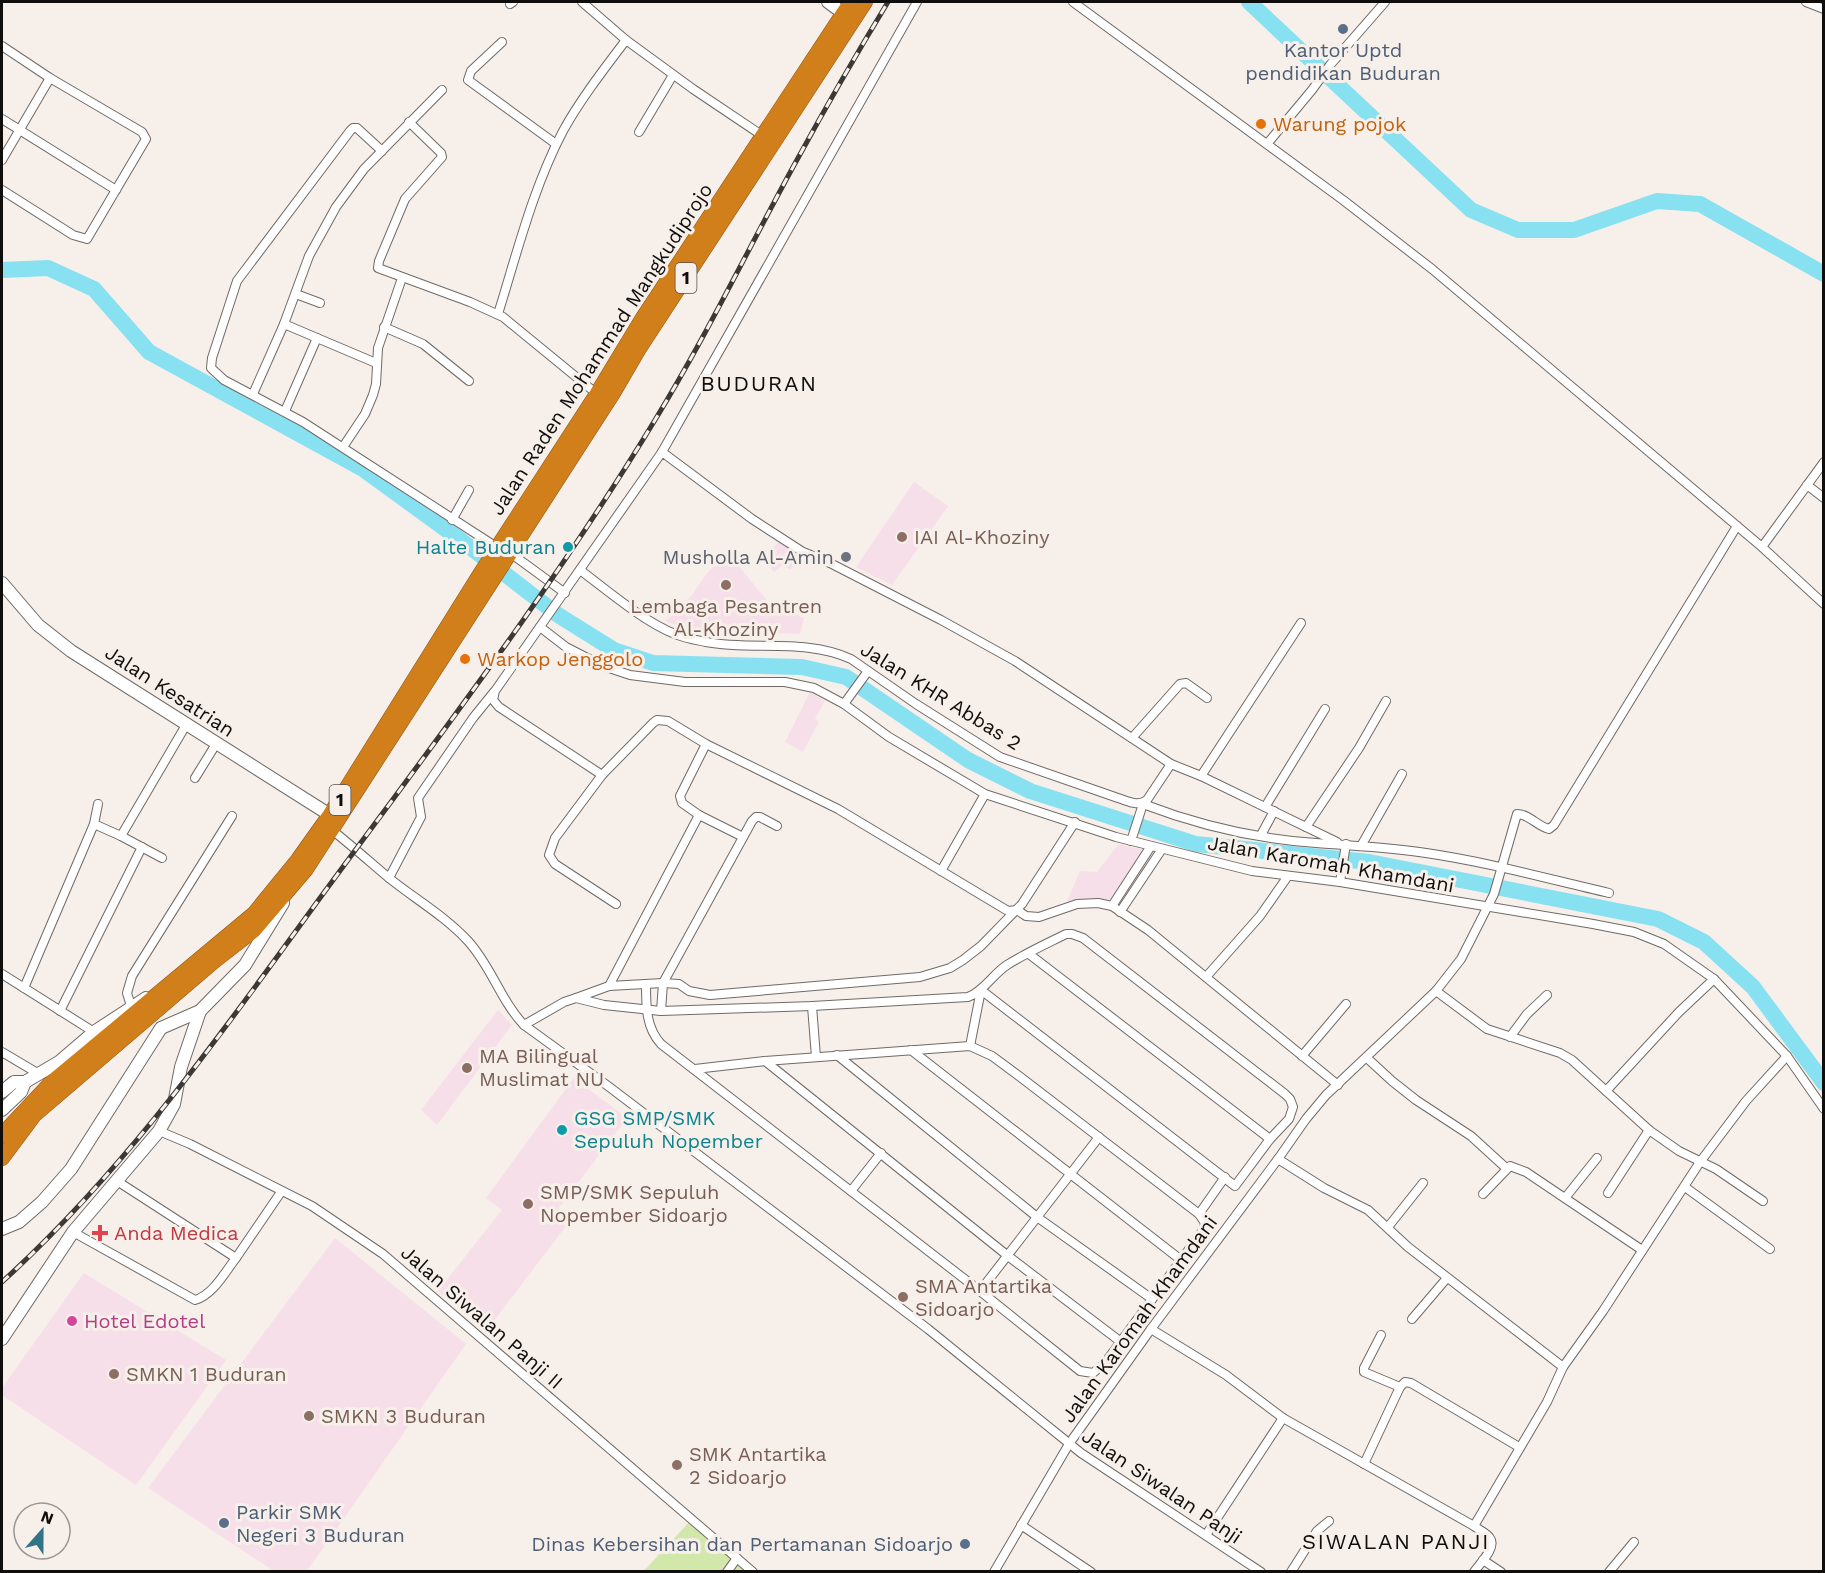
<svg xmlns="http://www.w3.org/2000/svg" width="1825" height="1573" font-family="'Work Sans',sans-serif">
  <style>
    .education { fill: #f7dfea }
    .green { fill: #d2e7aa }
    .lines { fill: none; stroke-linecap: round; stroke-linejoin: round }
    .river { stroke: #88e1f0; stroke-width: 16 }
    .street-casing { stroke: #706a66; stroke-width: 10 }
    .secondary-casing { stroke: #706a66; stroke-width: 14 }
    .highway-casing { stroke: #8d5716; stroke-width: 16 }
    .street { stroke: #fff; stroke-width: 8 }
    .secondary { stroke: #fff; stroke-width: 12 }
    .highway { stroke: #d07f1b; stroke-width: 15 }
    .rail-casing { stroke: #3b3835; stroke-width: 5 }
    .rail { stroke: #f6efea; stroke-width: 3; stroke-dasharray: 9; stroke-linecap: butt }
    .service-dot { fill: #5c6f8a; stroke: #f6efea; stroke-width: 2 }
    .food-dot { fill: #e8710a; stroke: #f6efea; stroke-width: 2 }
    .education-dot { fill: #8d6e63; stroke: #f6efea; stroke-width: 2 }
    .culture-dot { fill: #0f9aa8; stroke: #f6efea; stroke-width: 2 }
    .worship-dot { fill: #6b7280; stroke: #f6efea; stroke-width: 2 }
    .health-dot { fill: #e0444e; stroke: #f6efea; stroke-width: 2 }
    .hotel-dot { fill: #d1479c; stroke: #f6efea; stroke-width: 2 }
    .labels { text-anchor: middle; stroke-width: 6; stroke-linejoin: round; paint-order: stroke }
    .shield { fill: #f6efea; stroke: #55524f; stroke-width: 1.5 }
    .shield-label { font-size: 18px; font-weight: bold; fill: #100e0c }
    .service-label { font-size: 20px; fill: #4e5e75; stroke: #f6efea }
    .food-label { font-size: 20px; fill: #c56008; stroke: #f6efea; text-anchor: start }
    .street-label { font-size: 20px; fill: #100e0c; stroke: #f6efea }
    .education-label { font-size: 20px; fill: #785e54; stroke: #f6efea; text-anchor: start }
    .culture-label { font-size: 20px; fill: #0d838f; stroke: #f6efea; text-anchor: end }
    .worship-label { font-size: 20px; fill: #5b616d; stroke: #f6efea; text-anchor: end }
    .health-label { font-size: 20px; fill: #be3a42; stroke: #f6efea; text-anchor: start }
    .hotel-label { font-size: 20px; fill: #b23c85; stroke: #f6efea; text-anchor: start }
    .quarter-label { font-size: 22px; letter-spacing: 1.5px; fill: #100e0c; stroke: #f6efea }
  </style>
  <rect width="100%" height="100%" fill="#f6efea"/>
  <g class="education">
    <path d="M 914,482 L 948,506 L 892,585 L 856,567 Z"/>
    <path d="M 781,539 L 806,553 L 790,570 L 783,565 L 774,572 L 763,560 Z"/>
    <path d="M 727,552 L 770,604 L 804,618 L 800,634 L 686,630 L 666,621 L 692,595 L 705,576 Z"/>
    <path d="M 810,692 L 825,701 L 815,719 L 819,722 L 803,752 L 785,742 Z"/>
    <path d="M 1119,844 L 1155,853 L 1120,906 L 1110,900 L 1097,899 L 1067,901 L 1080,871 L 1097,872 Z"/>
    <path d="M 498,1010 L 512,1025 L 437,1125 L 421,1110 Z"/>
    <path d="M 574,1078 L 627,1118 L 552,1217 L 566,1226 L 487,1330 L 438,1291 L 502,1210 L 486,1198 Z"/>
    <path d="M 335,1238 L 466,1344 L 307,1571 L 274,1571 L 148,1488 Z"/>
    <path d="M 84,1273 L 226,1360 L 136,1485 L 2,1395 L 2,1388 Z"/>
  </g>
  <path class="green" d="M 692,1519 L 753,1572 L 643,1572 Z"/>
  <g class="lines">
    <g class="river">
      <path d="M 1249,2 L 1471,210 L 1518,230 L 1574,230 L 1657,201 L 1700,204 L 1824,274"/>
      <path d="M 2,270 L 48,268 L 94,289 L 149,352 L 363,469 L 462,541 L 558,615 L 614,650 L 653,663 L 802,667 L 846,677 L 968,760 L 1030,791 L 1196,844 L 1369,862 L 1658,919 L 1704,942 L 1753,987 L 1824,1083"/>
    </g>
    <g class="street-casing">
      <g id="street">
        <path d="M 582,2 L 626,40 L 693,89 L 763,136"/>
        <path d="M 1073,2 L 1343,200 L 1432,269 L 1762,547 L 1824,604"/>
        <path d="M 1806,2 L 1824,9"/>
        <path d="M 510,4 L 513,2"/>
        <path d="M 502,42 L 471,71 L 468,80 L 556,144"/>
        <path d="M 2,46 L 50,78 L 142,132 L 146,139 L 87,239 L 73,235 L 2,190"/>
        <path d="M 2,119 L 116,190"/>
        <path d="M 409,122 L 441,153 L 442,157 L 405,199 L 379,261 L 378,268 L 470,302 L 503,317 L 597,394"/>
        <path d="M 639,132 L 673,75"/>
        <path d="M 1267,144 L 1312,90 L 1330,65 L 1385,2"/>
        <path d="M 382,151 L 357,128 L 353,128 L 350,131 L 237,281 L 212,358 L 211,368 L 224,380 L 303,422 L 498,548"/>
        <path d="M 2,160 L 50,78"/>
        <path d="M 296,294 L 320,303"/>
        <path d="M 498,314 C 517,253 533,188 563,131 C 580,100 604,69 626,40"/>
        <path d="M 284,324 L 376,363"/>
        <path d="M 384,327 L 423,344 L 469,381"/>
        <path d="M 253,394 L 284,324 L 309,256 L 336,207 L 364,169 L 442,90"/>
        <path d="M 285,411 L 317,338"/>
        <path d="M 343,447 L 365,414 L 373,395 L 376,384 L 378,348 L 402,278"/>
        <path d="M 662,452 L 917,2"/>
        <path d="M 1807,485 L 1824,498"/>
        <path d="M 452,520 L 469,490"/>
        <path d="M 1762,547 L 1824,462"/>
        <path d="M 509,552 L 565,593"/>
        <path d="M 580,570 C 607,590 644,622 675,634 C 684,638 696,640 706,642 C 753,651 806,638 851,659 L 916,704 L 1000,757 L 1118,798 C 1128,801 1138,807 1147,800 L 1171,764"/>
        <path d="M 1301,623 L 1201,776 L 1171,764 L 1015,661 L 941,620 L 830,563 L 803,552 L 752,519 L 662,452 L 495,691 L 493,700 L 499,707 L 602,775 L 653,723 L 657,720 L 668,721 L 706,744 L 838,809 L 1008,911 L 1017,910 L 1026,916 L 1039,917 L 1077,904 L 1098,903 L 1112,906 L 1148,930 L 1338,1085"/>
        <path d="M 540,627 L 566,647 L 603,666 L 630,675 L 685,682 L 785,682 L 814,688 L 844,704 L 889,737 L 985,794 L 1116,837 L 1252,871 L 1340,882 L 1593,924 L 1634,932 L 1664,944 L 1714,979 L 1787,1056 L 1824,1109"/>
        <path d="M 844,704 L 868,671"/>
        <path d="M 1132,738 L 1180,684 L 1186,683 L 1207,698"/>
        <path d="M 706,744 L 680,796 L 682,803 L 699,815 L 743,837"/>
        <path d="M 602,775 L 555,838 L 549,855 L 555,864 L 616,904"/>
        <path d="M 1201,776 L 1337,842"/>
        <path d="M 195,778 L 216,744"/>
        <path d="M 1265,807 L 1325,709"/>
        <path d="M 94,824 L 121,836 L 162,858"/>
        <path d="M 1306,827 L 1359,748 L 1386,701"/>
        <path d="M 332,830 C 352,846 370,862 389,878 C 415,899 445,916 468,941 C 491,966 501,1001 524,1025 L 608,1086 L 928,1329 L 1081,1453 L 1261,1572"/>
        <path d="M 1261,835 L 1274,811"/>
        <path d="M 121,836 L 186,725"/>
        <path d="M 1131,841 L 1143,804 C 1198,825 1257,839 1316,843 C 1353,846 1390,847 1426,853 C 1488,862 1548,879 1609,893"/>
        <path d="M 1361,846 L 1402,774"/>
        <path d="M 941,871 L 985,794"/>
        <path d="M 389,878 L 421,817 L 418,798 L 473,718 L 494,692"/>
        <path d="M 1340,882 L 1346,844"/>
        <path d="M 1112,906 L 1151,846"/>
        <path d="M 1120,912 L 1162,849"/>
        <path d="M 1029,954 L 1270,1139"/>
        <path d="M 2,974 L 94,1032"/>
        <path d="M 1206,977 L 1260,916 L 1288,876"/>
        <path d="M 646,985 C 646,1006 646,1028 661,1044 L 980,1291 L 1080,1371 L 1093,1373 L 1105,1363 L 1204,1229 L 1205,1223 L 1199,1214 L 1019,1076 L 992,1056 L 970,1046 L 765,1061 L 695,1069"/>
        <path d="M 609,986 L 699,815"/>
        <path d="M 24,988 L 94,824 L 98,804"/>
        <path d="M 1436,991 L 1487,1029 L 1560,1053 L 1572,1060 L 1649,1130 L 1679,1151 L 1716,1169 L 1763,1201"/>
        <path d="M 131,1006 L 127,993 L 132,976 L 232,816"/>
        <path d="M 812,1006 L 816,1057"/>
        <path d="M 60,1011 L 142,847"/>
        <path d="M 661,1011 L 663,983 L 752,821 L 756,817 L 760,817 L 777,826"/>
        <path d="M 524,1025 L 564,1002 L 576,998"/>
        <path d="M 1510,1037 L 1527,1014 L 1547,995"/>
        <path d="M 970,1046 L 981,990 L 1235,1186 L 1270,1139 L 1289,1119 L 1293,1107 L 1290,1099 L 1285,1094 L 1083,938 L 1072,934 L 1066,934 C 1046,944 1026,953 1007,965 C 993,974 983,992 968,997 L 812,1006 L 661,1011 L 604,1005 L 576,998 L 609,986 L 663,983 L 679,984 L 689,991 L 710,995 L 920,977 L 950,968 L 963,960 L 981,946 L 1022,904 L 1075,822"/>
        <path d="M 911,1050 L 1181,1260"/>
        <path d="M 2,1052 L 39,1074"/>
        <path d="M 837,1055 L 1037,1217 L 1152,1299"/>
        <path d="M 1302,1056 L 1346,1004"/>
        <path d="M 1367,1058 L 1392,1081 L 1416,1100 L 1471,1136 L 1506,1168"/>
        <path d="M 765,1061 L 1008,1256 L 1121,1342"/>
        <path d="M 1606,1091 L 1679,1012 L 1714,979"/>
        <path d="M 159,1131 L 190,1144 L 312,1206 L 383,1254 L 753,1572"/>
        <path d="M 1278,1159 L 1324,1188 L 1368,1210 L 1408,1247 L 1563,1367"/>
        <path d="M 1685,1187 L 1770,1249"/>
        <path d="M 851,1191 L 881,1153"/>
        <path d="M 1608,1193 L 1649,1130"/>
        <path d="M 1483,1194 L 1510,1166 L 1526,1172 L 1642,1250"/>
        <path d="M 1565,1198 L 1597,1158"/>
        <path d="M 1199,1214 L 1225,1177"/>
        <path d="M 1388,1227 L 1423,1183"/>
        <path d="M 73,1232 L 195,1300 C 213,1295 225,1272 236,1258 L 117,1181"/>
        <path d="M 236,1258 L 281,1192"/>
        <path d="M 980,1291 L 1099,1137"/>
        <path d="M 1412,1319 L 1447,1278"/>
        <path d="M 1151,1329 L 1226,1375 L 1283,1418 L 1474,1526 C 1479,1530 1487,1533 1490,1538 C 1497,1548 1479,1564 1474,1572"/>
        <path d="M 1381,1335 L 1364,1368 L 1364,1372 L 1400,1387 L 1405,1382 L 1411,1383 L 1519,1447"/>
        <path d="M 1364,1464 L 1400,1387"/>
        <path d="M 1021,1525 L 1091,1572"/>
        <path d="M 1474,1526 L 1547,1402 L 1563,1367 L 1603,1311 L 1700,1162 L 1746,1101 L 1787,1056"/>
        <path d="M 1206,1535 L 1283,1418"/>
        <path d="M 1483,1560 L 1501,1572"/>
        <path d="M 727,1572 L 737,1558"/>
        <path d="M 994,1572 L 1069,1444 L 1151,1329 L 1278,1159 L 1306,1119 L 1326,1095 L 1436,991 L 1461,959 L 1494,894 L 1517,814 C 1529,814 1537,826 1549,829 L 1554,825 L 1737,526"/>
        <path d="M 1291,1572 L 1317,1531 L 1329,1521"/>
        <path d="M 1609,1572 L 1634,1542"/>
      </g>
    </g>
    <g class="secondary-casing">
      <g id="secondary">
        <path d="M 828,2 L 843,13"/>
        <path d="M 2,583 L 38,625 L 71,651 L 330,815"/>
        <path d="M 2,1092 L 14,1082 L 25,1082"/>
        <path d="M 2,1110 L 21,1092 L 25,1082 L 59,1062 L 94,1032 L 146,998"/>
        <path d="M 2,1229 L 19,1222 L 42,1202 L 71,1169 L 161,1028 L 200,1011 L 245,965 L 283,903"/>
        <path d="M 2,1339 L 73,1232 L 159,1131 L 174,1104 L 181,1067 L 200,1011"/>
      </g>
    </g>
    <g class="highway-casing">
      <g id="highway">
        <path d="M 2,1135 L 51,1083 L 254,914 L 298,860 L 330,815 L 481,573 L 597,394 L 643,318 L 851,2"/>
        <path d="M 2,1158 L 34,1115 L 214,961 L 254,930 L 306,869 L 613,393 L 638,350 L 865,2"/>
      </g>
    </g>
    <use href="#street" class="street"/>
    <use href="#secondary" class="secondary"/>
    <use href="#highway" class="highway"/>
    <g class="rail-casing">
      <path id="rail" d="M 2,1282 C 124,1171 215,1042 312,909 C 430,748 552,590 655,420 C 707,335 750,245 798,158 C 827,105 857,53 888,2"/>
    </g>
    <use href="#rail" class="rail"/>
  </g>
  <g class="service-dot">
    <circle cx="1343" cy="29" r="6"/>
    <circle cx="224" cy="1523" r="6"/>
    <circle cx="965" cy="1544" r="6"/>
  </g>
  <g class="food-dot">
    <circle cx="1261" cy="124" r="6"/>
    <circle cx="465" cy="659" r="6"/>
  </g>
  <g class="education-dot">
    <circle cx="902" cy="537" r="6"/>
    <circle cx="726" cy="585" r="6"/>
    <circle cx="467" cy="1068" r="6"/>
    <circle cx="528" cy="1204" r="6"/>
    <circle cx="903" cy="1297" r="6"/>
    <circle cx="114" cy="1374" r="6"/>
    <circle cx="309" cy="1416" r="6"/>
    <circle cx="677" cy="1465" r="6"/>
  </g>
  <g class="culture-dot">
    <circle cx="568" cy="547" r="6"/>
    <circle cx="562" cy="1130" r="6"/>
  </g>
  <circle class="worship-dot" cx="846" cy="557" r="6"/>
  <path class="health-dot" d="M97 1224h6v6h6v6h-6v6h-6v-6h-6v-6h6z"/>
  <circle class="hotel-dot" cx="72" cy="1321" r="6"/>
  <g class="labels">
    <g class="shield">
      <rect x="675.5" y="263" width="21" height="30" rx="4.5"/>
      <rect x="329.5" y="785" width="21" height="30" rx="4.5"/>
    </g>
    <g class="shield-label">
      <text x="686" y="284">1</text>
      <text x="340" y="806">1</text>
    </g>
    <g class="service-label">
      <text x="1343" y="57">Kantor Uptd<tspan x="1343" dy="23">pendidikan Buduran</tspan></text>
      <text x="236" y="1519" text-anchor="start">Parkir SMK<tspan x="236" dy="23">Negeri 3 Buduran</tspan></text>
      <text x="953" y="1551" text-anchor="end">Dinas Kebersihan dan Pertamanan Sidoarjo</text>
    </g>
    <g class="food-label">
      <text x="1273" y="131">Warung pojok</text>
      <text x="477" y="666">Warkop Jenggolo</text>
    </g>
    <g class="street-label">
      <text transform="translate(601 349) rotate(-57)" y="7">Jalan Raden Mohammad Mangkudiprojo</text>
      <text transform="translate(170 691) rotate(33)" y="7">Jalan Kesatrian</text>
      <text transform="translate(941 696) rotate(32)" y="7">Jalan KHR Abbas 2</text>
      <text transform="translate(1331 864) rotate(10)" y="7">Jalan Karomah Khamdani</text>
      <text transform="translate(482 1317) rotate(41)" y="7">Jalan Siwalan Panji II</text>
      <text transform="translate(1139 1319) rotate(-54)" y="7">Jalan Karomah Khamdani</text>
      <text transform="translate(1162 1486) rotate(34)" y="7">Jalan Siwalan Panji</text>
    </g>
    <g class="education-label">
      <text x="914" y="544">IAI Al-Khoziny</text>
      <text x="726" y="613" text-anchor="middle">Lembaga Pesantren<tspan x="726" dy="23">Al-Khoziny</tspan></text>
      <text x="479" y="1063">MA Bilingual<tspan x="479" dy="23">Muslimat NU</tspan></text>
      <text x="540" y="1199">SMP/SMK Sepuluh<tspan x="540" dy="23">Nopember Sidoarjo</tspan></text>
      <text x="915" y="1293">SMA Antartika<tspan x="915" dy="23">Sidoarjo</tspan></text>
      <text x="126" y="1381">SMKN 1 Buduran</text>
      <text x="321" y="1423">SMKN 3 Buduran</text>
      <text x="689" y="1461">SMK Antartika<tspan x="689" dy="23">2 Sidoarjo</tspan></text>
    </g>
    <g class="culture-label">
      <text x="556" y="554">Halte Buduran</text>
      <text x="574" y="1125" text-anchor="start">GSG SMP/SMK<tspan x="574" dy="23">Sepuluh Nopember</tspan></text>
    </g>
    <g class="worship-label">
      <text x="834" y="564">Musholla Al-Amin</text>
    </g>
    <g class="health-label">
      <text x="114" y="1240">Anda Medica</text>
    </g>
    <g class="hotel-label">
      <text x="84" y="1328">Hotel Edotel</text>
    </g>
    <g class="quarter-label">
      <text x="759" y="391">BUDURAN</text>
      <text x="1396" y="1549">SIWALAN PANJI</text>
    </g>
  </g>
  <rect width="1825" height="1573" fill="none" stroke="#100e0c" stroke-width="6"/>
  <g transform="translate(42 1531) rotate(21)"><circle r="28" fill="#f6efea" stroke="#9a9591" stroke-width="1.5"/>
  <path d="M0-4.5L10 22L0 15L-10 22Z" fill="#337387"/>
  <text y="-9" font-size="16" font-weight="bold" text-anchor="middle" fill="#100e0c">N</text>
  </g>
</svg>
